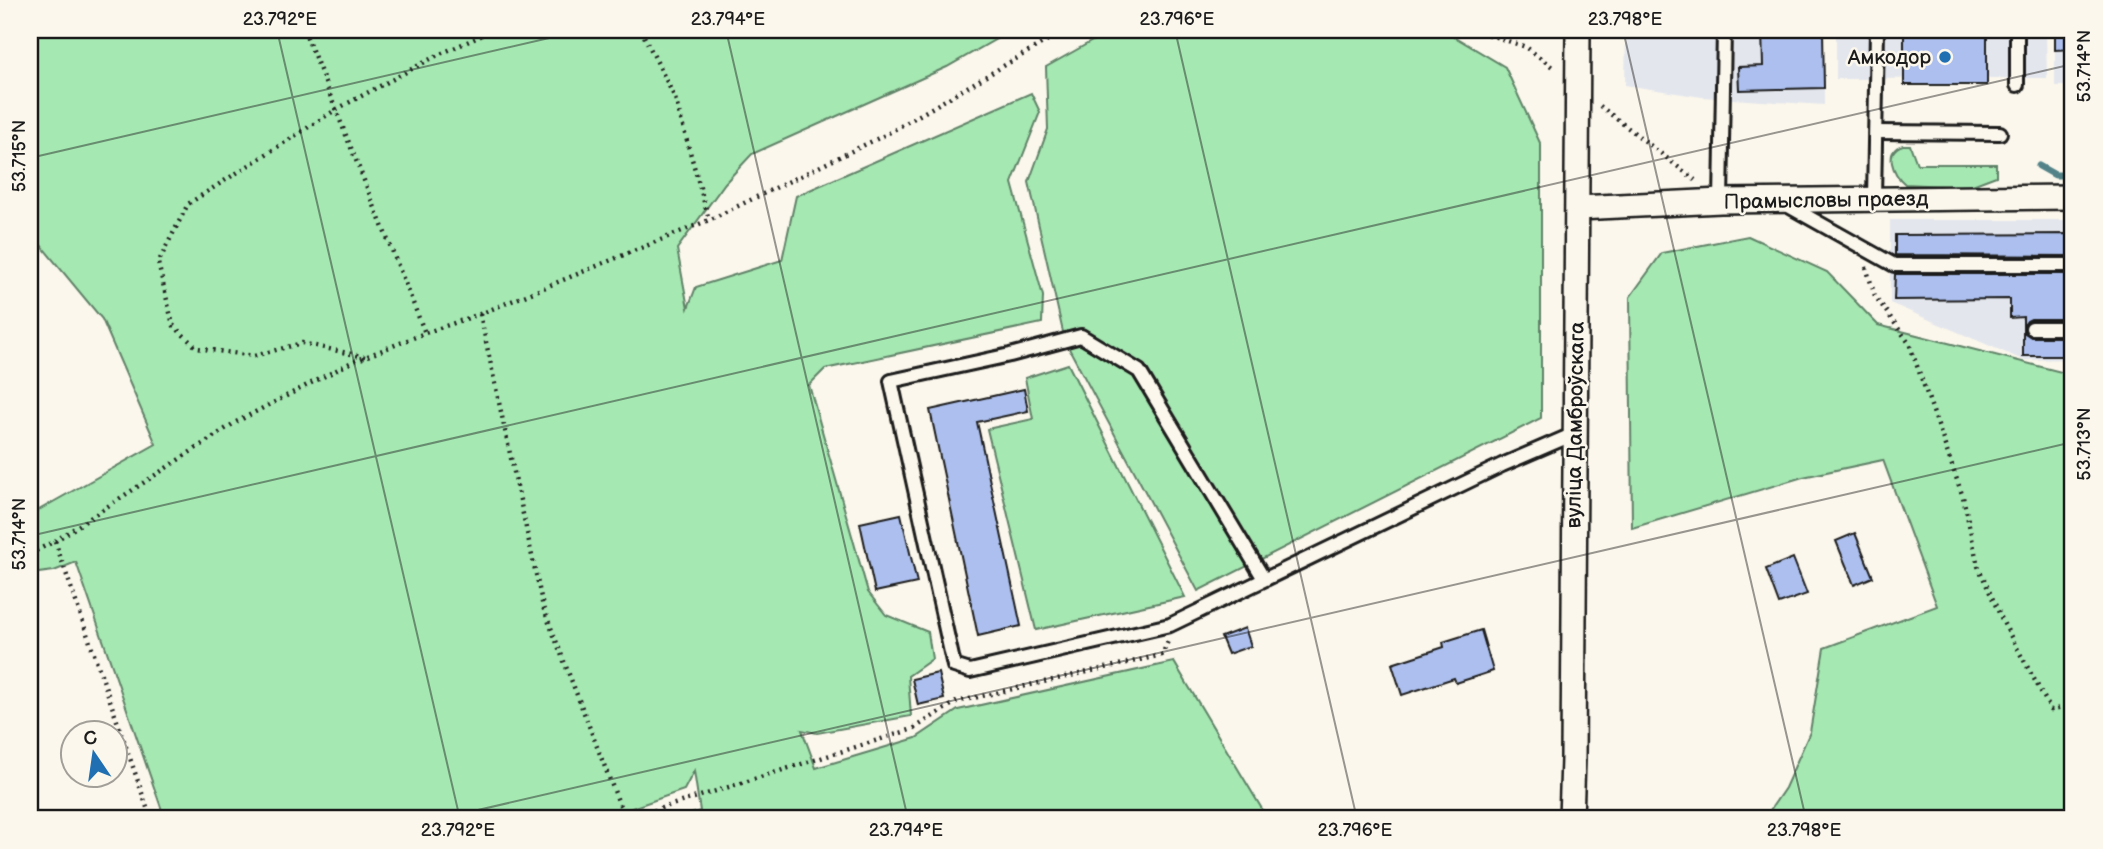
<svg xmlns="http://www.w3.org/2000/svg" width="2103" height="849" font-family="'Balsamiq Sans',sans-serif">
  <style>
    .built { fill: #e3e6ed }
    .green { fill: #a5e8b2; stroke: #608267; stroke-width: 2 }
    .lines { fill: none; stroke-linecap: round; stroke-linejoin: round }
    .stream { stroke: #538388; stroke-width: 7 }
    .building { fill: #acbfee; stroke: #1c1c1c; stroke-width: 2 }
    .lane-casing { stroke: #1c1c1c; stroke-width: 18 }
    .street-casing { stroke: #1c1c1c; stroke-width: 28 }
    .path { stroke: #1c1c1c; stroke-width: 4.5; stroke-dasharray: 2 5; stroke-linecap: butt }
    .lane { stroke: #fbf7ec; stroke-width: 12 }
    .street { stroke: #fbf7ec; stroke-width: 23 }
    .ticks { fill: none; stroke: #1c1c1c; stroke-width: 2; stroke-opacity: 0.45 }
    .poi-dot { fill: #1f6fb2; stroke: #fbf7ec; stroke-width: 2.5 }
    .labels { text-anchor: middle; stroke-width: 5; stroke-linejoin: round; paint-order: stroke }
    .poi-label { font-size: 21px; fill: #1c1c1c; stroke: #fbf7ec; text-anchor: end }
    .street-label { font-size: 21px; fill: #1c1c1c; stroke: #fbf7ec }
    .neatline { fill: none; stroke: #1c1c1c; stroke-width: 2.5 }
    .ticks-label { font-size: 18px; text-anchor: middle; fill: #1c1c1c }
  </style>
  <rect width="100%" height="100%" fill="#fbf7ec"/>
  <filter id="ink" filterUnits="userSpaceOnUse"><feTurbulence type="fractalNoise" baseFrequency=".0143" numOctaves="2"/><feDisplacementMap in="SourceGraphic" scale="14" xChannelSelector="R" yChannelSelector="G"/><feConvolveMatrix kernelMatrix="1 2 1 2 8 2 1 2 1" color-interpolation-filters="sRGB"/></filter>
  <g filter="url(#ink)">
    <g class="built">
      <path d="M 1626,30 L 1824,30 L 1824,105 L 1702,97 L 1625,85 Z"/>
      <path d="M 1836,30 L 2046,30 L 2047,78 L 1836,79 Z"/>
      <rect x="2055" y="30" width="18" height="56"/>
      <path d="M 1890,220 L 2073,220 L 2073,359 L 2023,360 L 1890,303 Z"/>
    </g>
    <g class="green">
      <path d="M 30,30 L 1012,30 L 947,67 L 752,154 L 725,183 L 677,249 L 688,308 L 696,287 L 782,260 L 796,196 L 1031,93 L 1040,112 L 1012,183 L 1043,296 L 1042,323 L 825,369 L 809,385 L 868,592 L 886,615 L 928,632 L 932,659 L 908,676 L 911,716 L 817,733 L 802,730 L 816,768 L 916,738 L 958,710 L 1174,662 L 1268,819 L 677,819 L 700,811 L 694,771 L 684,790 L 600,819 L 165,819 L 76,562 L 54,571 L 30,574 L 30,515 L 156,444 L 102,319 L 30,232 Z"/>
      <path d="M 1112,30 L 1443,30 L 1505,67 L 1541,145 L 1541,418 L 1198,591 L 1065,341 L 1029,182 L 1048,129 L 1046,67 Z"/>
      <path d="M 1903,145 L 1910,145 L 1917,164 L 1996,164 L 1996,176 L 1967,187 L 1905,184 C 1893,174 1883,151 1903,145 Z"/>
      <path d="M 1748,236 L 1827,272 L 1878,325 L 2073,375 L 2073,819 L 1764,819 L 1785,788 L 1810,732 L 1824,648 L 1937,606 L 1883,460 L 1803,477 L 1632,528 L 1630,297 L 1662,253 Z"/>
      <path d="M 1068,364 L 1185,597 L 1036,630 L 987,429 L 1033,419 L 1025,378 Z"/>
    </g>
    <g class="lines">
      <path class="stream" d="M 2039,166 L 2055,175 L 2073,175"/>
    </g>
    <g class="building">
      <path d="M 1762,30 L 1823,30 L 1824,88 L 1739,90 L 1738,67 L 1763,66 Z"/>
      <rect x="1904" y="30" width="83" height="55"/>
      <path d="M 2055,30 L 2073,30 L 2073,49 L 2055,50 Z"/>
      <path d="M 2073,234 L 2073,256 L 1895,255 L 1895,235 Z"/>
      <path d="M 1895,274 L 2073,274 L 2073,319 L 2031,319 L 2027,321 L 2023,327 L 2025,333 L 2031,337 L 2073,337 L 2073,356 L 2023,356 L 2023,317 L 2010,318 L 2010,299 L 1894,300 Z"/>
      <path d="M 1024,389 L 1028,411 L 977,422 L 1021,626 L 978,636 L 930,410 Z"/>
      <path d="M 901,514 L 917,583 L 875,592 L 860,523 Z"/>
      <path d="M 1855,533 L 1873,577 L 1854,585 L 1836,541 Z"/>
      <path d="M 1793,558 L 1807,594 L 1779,604 L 1766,569 Z"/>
      <path d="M 1245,628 L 1251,646 L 1228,654 L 1221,637 Z"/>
      <path d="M 1481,630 L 1493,671 L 1456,683 L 1454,678 L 1402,695 L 1392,664 L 1444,647 L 1443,642 Z"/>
      <path d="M 938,673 L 944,699 L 918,705 L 912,679 Z"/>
    </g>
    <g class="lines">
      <g class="lane-casing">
        <g id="lane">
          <path d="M 2017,30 L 2017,85"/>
          <path d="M 1876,132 L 2000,133"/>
          <path d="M 1874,199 L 1877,30"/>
          <path d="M 1721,201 L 1724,30"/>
          <path d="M 1785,204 L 1894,265 L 2073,265"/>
          <path d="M 2032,328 L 2073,328"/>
          <path d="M 1264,579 L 1139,371 L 1081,336 L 1010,355 L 891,381 L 954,666 L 970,671 L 1170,625 L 1502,465 L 1574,434"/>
        </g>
      </g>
      <g class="street-casing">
        <g id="street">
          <path d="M 1578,208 L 1721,201 L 2073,197"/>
          <path d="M 1571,819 L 1573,759 L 1578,30"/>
        </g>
      </g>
      <g class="path">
        <path d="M 304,30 L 425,333"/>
        <path d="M 641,30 L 675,98 L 709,220"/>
        <path d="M 1475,30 L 1526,47 L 1555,69"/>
        <path d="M 1600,106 L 1695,180"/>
        <path d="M 1866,267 L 1875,296 L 1909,343 L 1963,497 L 1978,566 L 2004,624 L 2051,710 L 2073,704"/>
        <path d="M 480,314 L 543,607 L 625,819"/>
        <path d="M 365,357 L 302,343 L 254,356 L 197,348 L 173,325 L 158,263 L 188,204 L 337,109 L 438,55 L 494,30"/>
        <path d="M 55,541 L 151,819"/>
        <path d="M 30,554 L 55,541 L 236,422 L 350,363 L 425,333 L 480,314 L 709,220 L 887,134 L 1065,30"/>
        <path d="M 627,819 L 913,729 L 956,702 L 1162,655 L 1168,641"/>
      </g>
      <use href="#lane" class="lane"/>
      <use href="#street" class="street"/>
    </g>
  </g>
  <path class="ticks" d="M 277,30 L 460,819M 726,30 L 908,819M 1175,30 L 1357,819M 1623,30 L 1806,819M 2072,30 L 2073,36M 30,158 L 584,30M 30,536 L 2073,64M 439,819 L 2073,442"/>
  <circle class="poi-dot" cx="1945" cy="57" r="7"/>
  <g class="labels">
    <g class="poi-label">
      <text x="1931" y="64">Амкодор</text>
    </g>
    <g class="street-label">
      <text transform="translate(1826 200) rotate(-1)" y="7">Прамысловы праезд</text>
      <text transform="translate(1575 425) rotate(-89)" y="7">вуліца Дамброўскага</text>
    </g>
  </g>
  <rect width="2103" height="849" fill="none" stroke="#fbf7ec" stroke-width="77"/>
  <g transform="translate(94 754) rotate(347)"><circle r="33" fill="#fbf7ec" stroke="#a29f99" stroke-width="2"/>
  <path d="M0-5L12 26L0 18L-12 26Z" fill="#1f6fb2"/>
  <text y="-10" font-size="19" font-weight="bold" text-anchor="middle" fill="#1c1c1c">С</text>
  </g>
  <rect x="38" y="38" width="2026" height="772" class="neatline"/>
  <g class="ticks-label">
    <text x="280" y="25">23.792°E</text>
    <text x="728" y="25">23.794°E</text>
    <text x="1177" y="25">23.796°E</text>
    <text x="1625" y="25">23.798°E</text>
    <text transform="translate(2084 66) rotate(-90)" y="6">53.714°N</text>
    <text transform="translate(19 156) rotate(-90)" y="6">53.715°N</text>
    <text transform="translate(2084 444) rotate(-90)" y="6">53.713°N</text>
    <text transform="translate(19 534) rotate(-90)" y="6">53.714°N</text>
    <text x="458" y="836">23.792°E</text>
    <text x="906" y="836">23.794°E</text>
    <text x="1355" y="836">23.796°E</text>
    <text x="1804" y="836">23.798°E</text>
  </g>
</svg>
